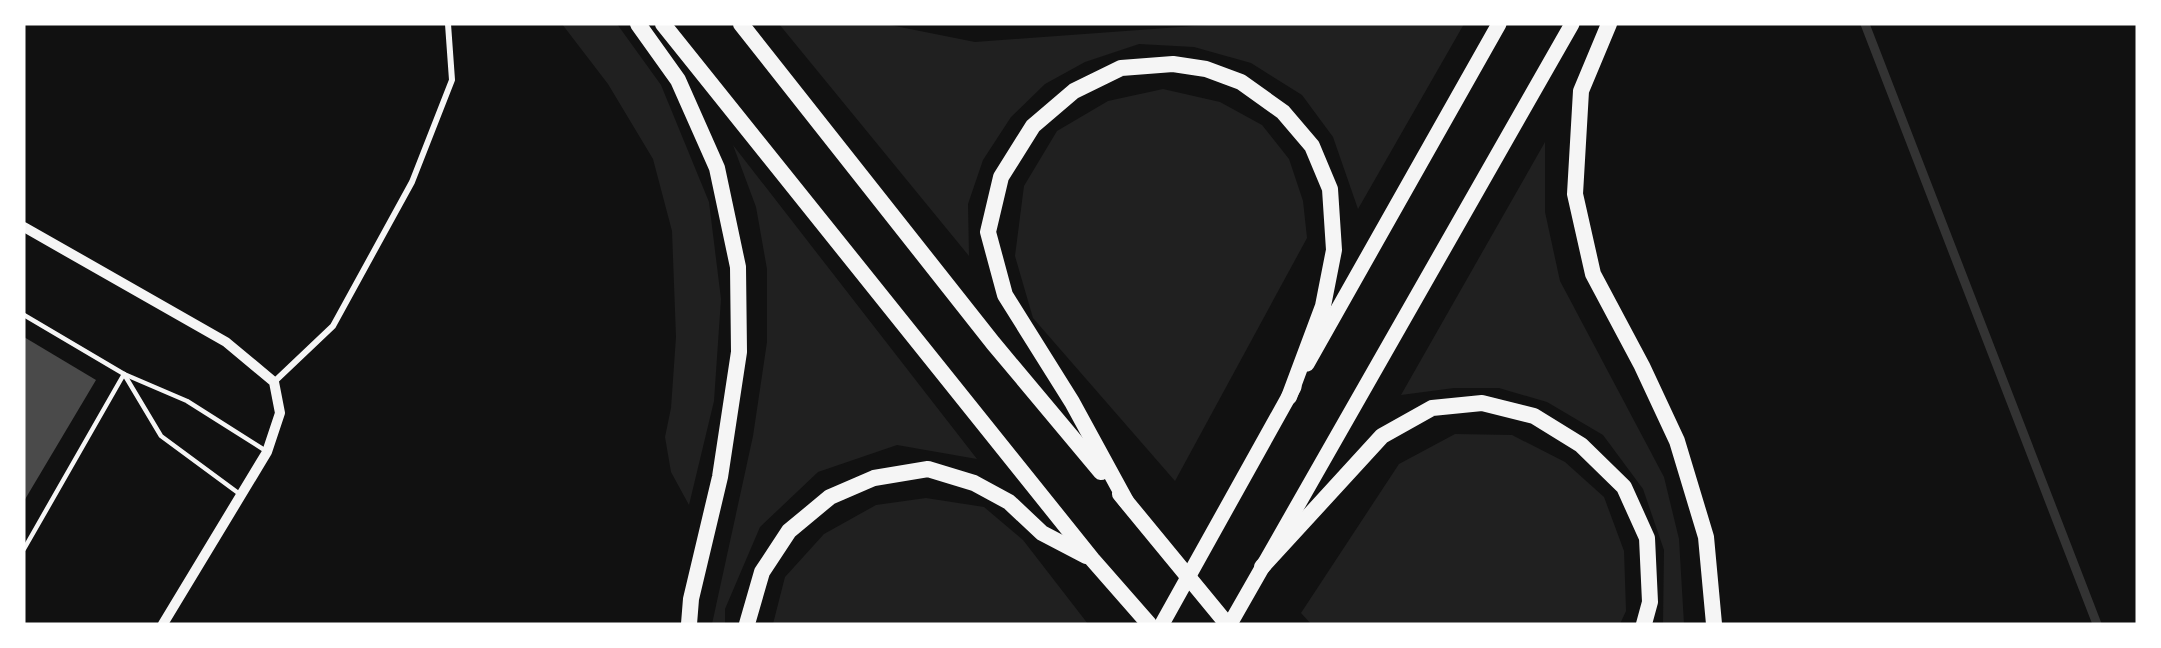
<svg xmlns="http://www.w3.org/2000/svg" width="2161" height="648" font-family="Jost,sans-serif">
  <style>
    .green { fill: #202020 }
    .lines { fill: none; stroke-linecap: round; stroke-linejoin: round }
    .stream { stroke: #333; stroke-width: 9 }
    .building { fill: #4a4a4a }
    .service { stroke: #f5f5f5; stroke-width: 4.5 }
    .minor { stroke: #f5f5f5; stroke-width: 6 }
    .tertiary { stroke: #f5f5f5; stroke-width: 10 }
    .primary { stroke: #f5f5f5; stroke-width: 15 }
    .trunk { stroke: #f5f5f5; stroke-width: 16 }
  </style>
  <rect width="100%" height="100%" fill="#111"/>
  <g class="green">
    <path d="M 562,24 L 617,24 L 661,85 L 709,202 L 721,299 L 714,401 L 689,505 L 671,472 L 665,437 L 671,408 L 676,337 L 672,231 L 653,159 L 608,84 Z"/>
    <path d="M 779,24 L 885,24 L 975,42 L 1221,24 L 1464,24 L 1358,209 L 1333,137 L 1302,95 L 1251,63 L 1194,47 L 1139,44 L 1085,62 L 1045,84 L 1011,117 L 983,160 L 968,204 L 969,256 Z"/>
    <path d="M 1163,89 L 1220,102 L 1262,125 L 1289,159 L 1303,201 L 1307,238 L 1175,481 L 1033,318 L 1015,256 L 1024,186 L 1057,131 L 1108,101 Z"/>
    <path d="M 1545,142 L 1545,212 L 1560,281 L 1664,477 L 1679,539 L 1684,624 L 1663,624 L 1664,550 L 1643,489 L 1603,435 L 1547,402 L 1499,388 L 1454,388 L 1401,395 Z"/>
    <path d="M 733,145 L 977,459 L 897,445 L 818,472 L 760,527 L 725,609 L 725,624 L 712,624 L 753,436 L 767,342 L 767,269 L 756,207 Z"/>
    <path d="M 1455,434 L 1512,435 L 1565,462 L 1604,497 L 1624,551 L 1626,611 L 1620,624 L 1311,624 L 1301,613 L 1399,464 Z"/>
    <path d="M 926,498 L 984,507 L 1023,540 L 1088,624 L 773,624 L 785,577 L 824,534 L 876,505 Z"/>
  </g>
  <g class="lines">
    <path class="stream" d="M 1865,24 L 2097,624"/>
  </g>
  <path class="building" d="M 24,337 L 96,380 L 24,501 Z"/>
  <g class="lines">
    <g class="service">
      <path d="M 24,315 L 124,374 L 24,549"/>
      <path d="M 124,374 L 161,436 L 241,495"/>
      <path d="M 124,374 L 187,401 L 266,451"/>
    </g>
    <path class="minor" d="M 274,382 L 333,326 L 412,182 L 452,80 L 448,24"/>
    <path class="tertiary" d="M 24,227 L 226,342 L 274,382 L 280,413 L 267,452 L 163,624"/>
    <g class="primary">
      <path d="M 1307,364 L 1499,24"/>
      <path d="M 1162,624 L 1294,387"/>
      <path d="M 1230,624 L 1572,24"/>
    </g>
    <g class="trunk">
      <path d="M 638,24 L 678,80 L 717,168 L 738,267 L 739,352 L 720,477 L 691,599 L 689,624"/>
      <path d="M 663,24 L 1092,559 L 1149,624"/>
      <path d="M 741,24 L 993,343 L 1101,472"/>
      <path d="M 1609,24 L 1581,91 L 1575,194 L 1593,274 L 1642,366 L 1677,441 L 1706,537 L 1714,624"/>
      <path d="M 1120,494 L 1227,624"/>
      <path d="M 1126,501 L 1072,402 L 1005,295 L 988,232 L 1001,177 L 1033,126 L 1074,91 L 1121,68 L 1173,64 L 1206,69 L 1241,82 L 1283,112 L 1312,146 L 1330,189 L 1334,250 L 1323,306 L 1289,397"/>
      <path d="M 1262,567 L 1382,436 L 1432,408 L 1482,403 L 1534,416 L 1581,445 L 1624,487 L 1647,538 L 1650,602 L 1644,624"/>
      <path d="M 747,624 L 762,572 L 789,531 L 830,497 L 874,478 L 928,469 L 974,483 L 1009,502 L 1042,533 L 1086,556"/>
    </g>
  </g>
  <rect width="2161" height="648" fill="none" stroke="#ffffff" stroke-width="51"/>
</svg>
